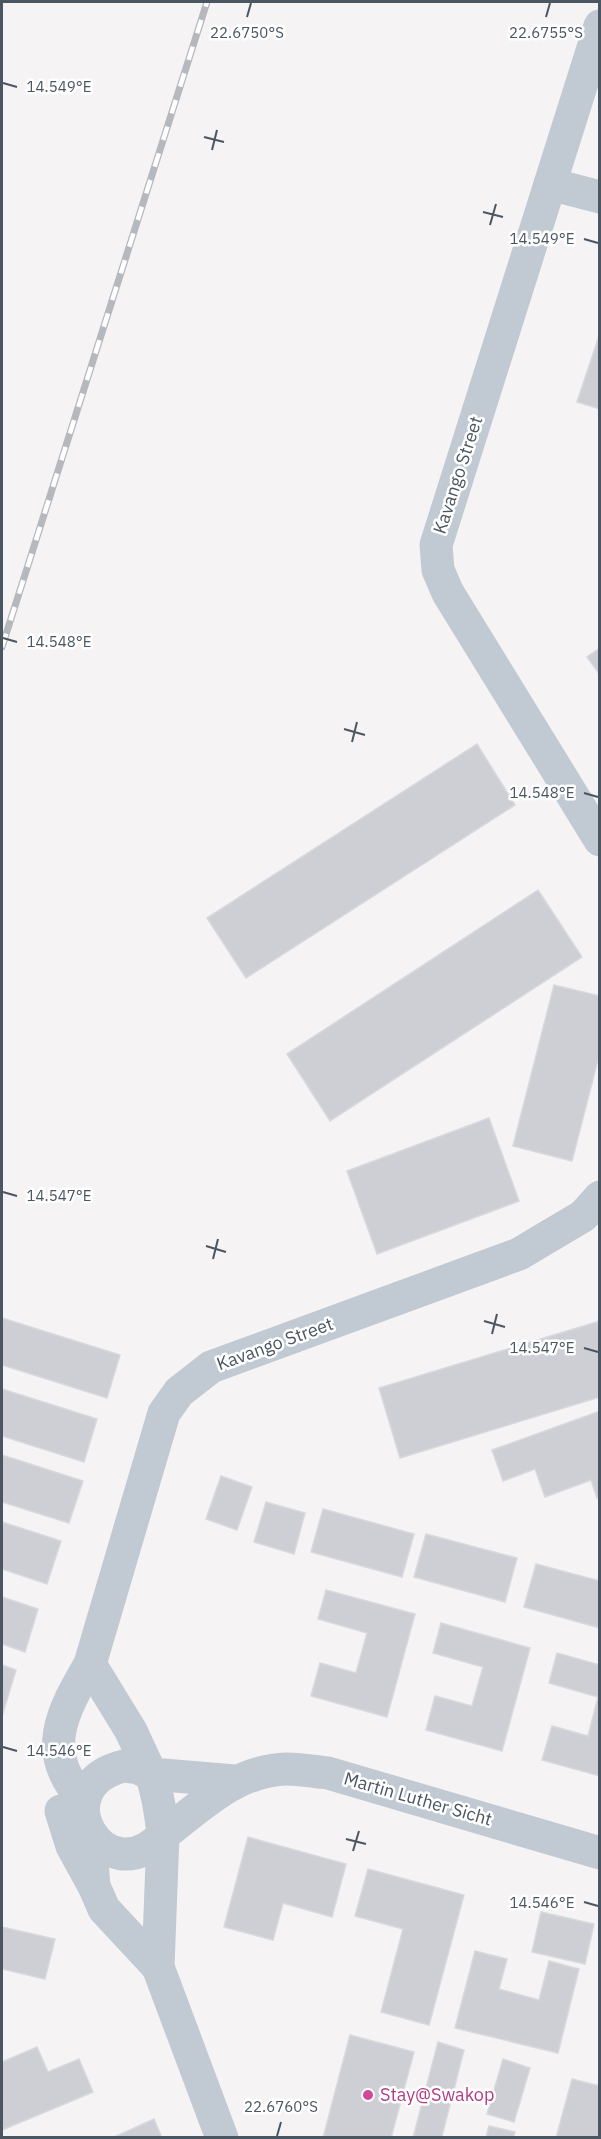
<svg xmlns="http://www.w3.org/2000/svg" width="601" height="2139" font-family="'IBM Plex Sans',sans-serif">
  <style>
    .building { fill: #cdcfd5; stroke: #d7d9de; stroke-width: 1.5 }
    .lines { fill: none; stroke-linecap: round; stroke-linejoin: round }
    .minor { stroke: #c1cad2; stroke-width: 33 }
    .rail-casing { stroke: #b5b8bd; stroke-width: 7 }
    .rail { stroke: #fff; stroke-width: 4.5; stroke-dasharray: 14; stroke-linecap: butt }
    .ticks { fill: none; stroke: #4a5661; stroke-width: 2 }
    .hotel-dot { fill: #d1479c; stroke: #fff; stroke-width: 2 }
    .labels { text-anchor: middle; stroke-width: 5; stroke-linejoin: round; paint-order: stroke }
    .street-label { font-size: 18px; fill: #4a5661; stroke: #fff }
    .hotel-label { font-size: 18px; fill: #b23c85; stroke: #fff; text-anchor: start }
    .ticks-label { font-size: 15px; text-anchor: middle; fill: #4a5661; stroke: #fff; stroke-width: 5; stroke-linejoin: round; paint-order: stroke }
  </style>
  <rect width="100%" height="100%" fill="#f5f3f3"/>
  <g class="building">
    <path d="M 600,333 L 600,409 L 577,402 Z"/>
    <path d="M 600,648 L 600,675 L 587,657 Z"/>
    <path d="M 477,744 L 515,805 L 246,978 L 207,918 Z"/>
    <path d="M 538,890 L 582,957 L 330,1121 L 287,1054 Z"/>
    <path d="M 554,985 L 600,996 L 600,1052 L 572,1161 L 513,1146 Z"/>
    <path d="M 489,1118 L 519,1201 L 377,1254 L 347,1171 Z"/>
    <path d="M 2,1318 L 120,1355 L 107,1398 L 2,1365 Z"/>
    <path d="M 600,1321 L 600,1397 L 400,1458 L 379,1388 Z"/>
    <path d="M 2,1389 L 97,1419 L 84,1462 L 2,1436 Z"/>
    <path d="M 600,1411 L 600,1498 L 597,1498 L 591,1480 L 545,1497 L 535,1469 L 503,1481 L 492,1450 Z"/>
    <path d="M 2,1455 L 83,1481 L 69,1523 L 2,1502 Z"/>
    <path d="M 221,1476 L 252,1487 L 237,1530 L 206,1519 Z"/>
    <path d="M 266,1502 L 305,1513 L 294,1554 L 254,1542 Z"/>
    <path d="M 323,1509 L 414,1534 L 402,1577 L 311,1552 Z"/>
    <path d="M 2,1522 L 61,1541 L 47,1584 L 2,1569 Z"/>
    <path d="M 426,1534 L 517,1558 L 505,1602 L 414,1577 Z"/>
    <path d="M 536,1564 L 600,1581 L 600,1628 L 524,1607 Z"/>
    <path d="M 326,1590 L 415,1614 L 387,1717 L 311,1696 L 320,1663 L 356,1673 L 367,1633 L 318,1619 Z"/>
    <path d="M 2,1597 L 38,1609 L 25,1652 L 2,1644 Z"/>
    <path d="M 441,1623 L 530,1648 L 502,1751 L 426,1730 L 435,1696 L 472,1706 L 483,1667 L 433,1653 Z"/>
    <path d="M 557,1653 L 600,1665 L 600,1776 L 542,1760 L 552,1726 L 588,1736 L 598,1697 L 549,1683 Z"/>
    <path d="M 2,1665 L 16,1670 L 3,1713 L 2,1712 Z"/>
    <path d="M 248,1837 L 346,1864 L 332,1917 L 283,1903 L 273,1940 L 224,1927 Z"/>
    <path d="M 368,1869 L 464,1895 L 429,2025 L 381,2012 L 403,1929 L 355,1916 Z"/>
    <path d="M 541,1912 L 594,1924 L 585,1964 L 532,1952 Z"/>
    <path d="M 2,1927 L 55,1939 L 45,1979 L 2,1969 Z"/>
    <path d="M 475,1951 L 507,1959 L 499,1989 L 539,2000 L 549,1961 L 579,1969 L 558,2053 L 455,2028 Z"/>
    <path d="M 350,2035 L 414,2052 L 391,2138 L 323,2138 Z"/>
    <path d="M 438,2042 L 464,2050 L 442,2136 L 445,2138 L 413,2138 Z"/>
    <path d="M 37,2047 L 48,2072 L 79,2059 L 93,2092 L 2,2130 L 2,2062 Z"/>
    <path d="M 503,2059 L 530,2068 L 514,2122 L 487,2114 Z"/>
    <path d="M 572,2079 L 600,2086 L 600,2138 L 556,2138 Z"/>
    <path d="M 154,2119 L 162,2138 L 112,2138 Z"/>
    <path d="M 489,2126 L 515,2132 L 513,2138 L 486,2138 Z"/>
  </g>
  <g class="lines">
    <g class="minor">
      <path d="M 600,26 L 436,545 L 438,570 L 448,593 L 600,840"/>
      <path d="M 550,184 L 600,197"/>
      <path d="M 90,1664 L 131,1731 L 151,1774 L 235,1781"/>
      <path d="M 124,1766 L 138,1768 L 151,1774 C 158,1794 161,1813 163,1835 C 104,1898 40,1786 124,1766 Z"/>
      <path d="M 84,1800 C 39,1753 62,1712 90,1664 L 164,1413 L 179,1392 L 211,1367 L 519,1254 L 583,1216 L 600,1197"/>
      <path d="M 61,1811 L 72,1846 L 94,1886"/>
      <path d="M 92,1863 L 94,1886 L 104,1909 L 158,1967"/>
      <path d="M 222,2138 L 158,1967 L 163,1835 C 201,1806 236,1770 287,1769 C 300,1769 315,1772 328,1773 L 600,1853"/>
    </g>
    <g class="rail-casing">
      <path id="rail" d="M 2,647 L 207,2"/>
    </g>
    <use href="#rail" class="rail"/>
  </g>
  <path class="ticks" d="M 247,17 L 251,3M 546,17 L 550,3M 3,83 L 17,87M 204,137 L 224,142M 212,150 L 217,130M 483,212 L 503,217M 490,225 L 496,204M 584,239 L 598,243M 3,638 L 17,642M 344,729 L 365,735M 352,742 L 357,722M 584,793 L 598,797M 3,1192 L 17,1196M 206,1246 L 226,1252M 213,1259 L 218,1239M 484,1321 L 505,1327M 492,1334 L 497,1314M 584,1348 L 598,1352M 3,1747 L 17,1751M 346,1839 L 366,1844M 353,1851 L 359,1831M 584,1902 L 598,1906M 277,2136 L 281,2122"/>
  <circle class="hotel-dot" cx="368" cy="2095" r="6"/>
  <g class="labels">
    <g class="street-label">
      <text transform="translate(458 475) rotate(-72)" y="6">Kavango Street</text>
      <text transform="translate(275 1344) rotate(-20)" y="6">Kavango Street</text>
      <text transform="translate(418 1799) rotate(16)" y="6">Martin Luther Sicht</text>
    </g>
    <g class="hotel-label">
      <text x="380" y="2101">Stay@Swakop</text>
    </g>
  </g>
  <g class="ticks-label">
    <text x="247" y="38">22.6750°S</text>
    <text x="546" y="38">22.6755°S</text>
    <text x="59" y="92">14.549°E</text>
    <text x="542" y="244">14.549°E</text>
    <text x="59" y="647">14.548°E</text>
    <text x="542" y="798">14.548°E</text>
    <text x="59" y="1201">14.547°E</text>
    <text x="542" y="1353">14.547°E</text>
    <text x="59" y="1756">14.546°E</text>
    <text x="542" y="1908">14.546°E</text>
    <text x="281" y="2112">22.6760°S</text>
  </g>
  <rect width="601" height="2139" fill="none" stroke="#4a5661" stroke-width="6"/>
</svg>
